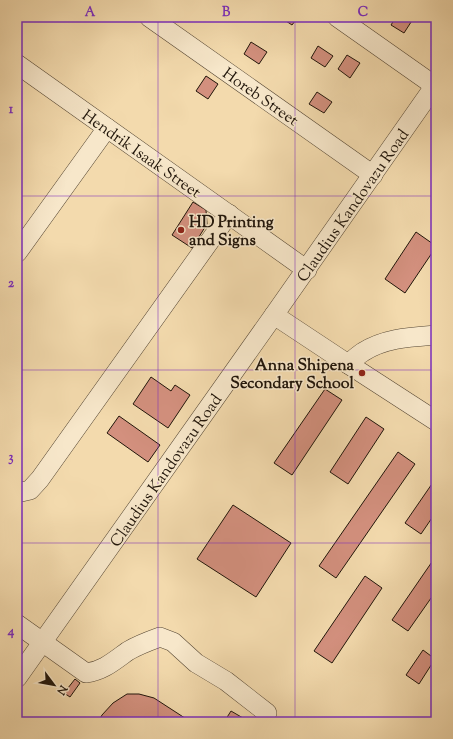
<svg xmlns="http://www.w3.org/2000/svg" width="453" height="739" font-family="'Sorts Mill Goudy',serif">
  <style>
    .building { fill: #d3907e; stroke: #20150a }
    .lines { fill: none; stroke-linecap: round; stroke-linejoin: round }
    .minor-casing { stroke: #554633; stroke-width: 20 }
    .minor { stroke: #f7e7ca; stroke-width: 19 }
    .grid { fill: none; stroke: #7b2cbf; stroke-width: 1; stroke-opacity: 0.55 }
    .poi-dot { fill: #8f2418; stroke: #f7e7ca; stroke-width: 1.5 }
    .labels { text-anchor: middle; stroke-width: 3; stroke-linejoin: round; paint-order: stroke }
    .street-label { font-size: 16px; fill: #20150a; stroke: #f7e7ca }
    .poi-label { font-size: 16px; font-weight: bold; fill: #20150a; stroke: #f7e7ca; text-anchor: start }
    .neatline { fill: none; stroke: #7b2cbf; stroke-width: 1.5 }
    .grid-label { font-size: 13px; text-anchor: middle; font-weight: bold; fill: #7b2cbf }
  </style>
  <rect width="100%" height="100%" fill="#f3daad"/>
  <filter id="stains"><feTurbulence type="fractalNoise" baseFrequency=".005" numOctaves="4"/><feColorMatrix values="0 0 0 0 .2 0 0 0 0 .09 0 0 0 0 .02 0 0 0 .5 -.17"/></filter>
  <radialGradient id="worn" r=".72"><stop offset=".6" stop-color="#630" stop-opacity="0"/><stop offset="1" stop-color="#630" stop-opacity=".3"/></radialGradient>
  <g class="building">
    <path d="M 280,17 L 298,17 L 292,25 Z"/>
    <path d="M 396,17 L 410,17 L 413,19 L 404,33 L 391,25 Z"/>
    <path d="M 251,42 L 267,52 L 259,64 L 244,54 Z"/>
    <path d="M 318,46 L 333,56 L 325,67 L 311,58 Z"/>
    <path d="M 347,55 L 360,63 L 350,78 L 338,69 Z"/>
    <path d="M 206,76 L 218,84 L 208,99 L 196,91 Z"/>
    <path d="M 317,92 L 332,102 L 324,113 L 309,104 Z"/>
    <path d="M 193,202 L 206,210 L 207,224 L 192,248 L 172,235 Z"/>
    <path d="M 416,232 L 436,246 L 436,247 L 405,293 L 385,279 Z"/>
    <path d="M 151,377 L 171,391 L 175,385 L 190,395 L 168,428 L 133,404 Z"/>
    <path d="M 325,389 L 342,400 L 292,475 L 274,463 Z"/>
    <path d="M 119,416 L 160,445 L 148,462 L 107,433 Z"/>
    <path d="M 366,417 L 384,429 L 348,484 L 330,472 Z"/>
    <path d="M 398,452 L 415,464 L 336,578 L 319,566 Z"/>
    <path d="M 436,478 L 436,512 L 421,534 L 405,523 Z"/>
    <path d="M 233,505 L 291,543 L 256,597 L 197,559 Z"/>
    <path d="M 436,556 L 436,591 L 408,631 L 392,620 Z"/>
    <path d="M 365,576 L 382,588 L 332,663 L 314,651 Z"/>
    <path d="M 423,650 L 435,659 L 419,684 L 406,675 Z"/>
    <path d="M 75,679 L 80,683 L 70,697 L 64,693 Z"/>
    <path d="M 127,694 L 139,694 L 154,698 L 191,722 L 98,722 L 102,715 L 113,703 Z"/>
    <path d="M 231,711 L 243,718 L 241,722 L 224,722 Z"/>
  </g>
  <g class="lines">
    <g class="minor-casing">
      <g id="minor">
        <path d="M 149,17 L 373,175"/>
        <path d="M 337,17 L 435,86"/>
        <path d="M 17,64 L 307,270"/>
        <path d="M 17,253 L 107,128"/>
        <path d="M 274,315 L 348,364 C 353,360 358,355 363,352 C 385,338 411,337 436,335"/>
        <path d="M 348,364 L 436,421"/>
        <path d="M 17,493 L 30,490 L 40,479 L 229,214"/>
        <path d="M 17,624 L 86,673 C 103,671 114,661 128,651 C 138,645 149,641 160,637 L 173,642 L 196,663 L 226,681 L 267,713"/>
        <path d="M 17,678 L 274,315 L 436,84"/>
      </g>
    </g>
    <use href="#minor" class="minor"/>
  </g>
  <path class="grid" d="M 158,17 L 158,722M 295,17 L 295,722M 17,196 L 436,196M 17,370 L 436,370M 17,543 L 436,543"/>
  <g class="poi-dot">
    <circle cx="181" cy="230" r="4"/>
    <circle cx="362" cy="373" r="4"/>
  </g>
  <g class="labels">
    <g class="street-label">
      <text transform="translate(261 96) rotate(35)" y="6">Horeb Street</text>
      <text transform="translate(142 153) rotate(35)" y="6">Hendrik Isaak Street</text>
      <text transform="translate(352 205) rotate(-55)" y="6">Claudius Kandovazu Road</text>
      <text transform="translate(165 470) rotate(-55)" y="6">Claudius Kandovazu Road</text>
    </g>
    <g class="poi-label">
      <text x="189" y="227">HD Printing<tspan x="189" dy="18">and Signs</tspan></text>
      <text x="354" y="370" text-anchor="end">Anna Shipena<tspan x="354" dy="18">Secondary School</tspan></text>
    </g>
  </g>
  <rect width="453" height="739" fill="none" stroke="#f3daad" stroke-width="44"/>
  <g transform="translate(54 685) rotate(122)" stroke="#f7e7ca" stroke-width="3" paint-order="stroke">
  <path d="M0-3L7 15L0 10L-7 15Z" fill="#20150a"/>
  <text y="-6" font-size="11" font-weight="bold" text-anchor="middle" fill="#20150a">N</text>
  </g>
  <rect x="22" y="22" width="409" height="695" class="neatline"/>
  <g class="grid-label">
    <text x="90" y="16">A</text>
    <text x="226" y="16">B</text>
    <text x="363" y="16">C</text>
    <text x="11" y="113">1</text>
    <text x="11" y="287">2</text>
    <text x="11" y="461">3</text>
    <text x="11" y="635">4</text>
  </g>
  <rect width="100%" height="100%" filter="url(#stains)"/>
  <rect width="100%" height="100%" fill="url(#worn)"/>
</svg>
